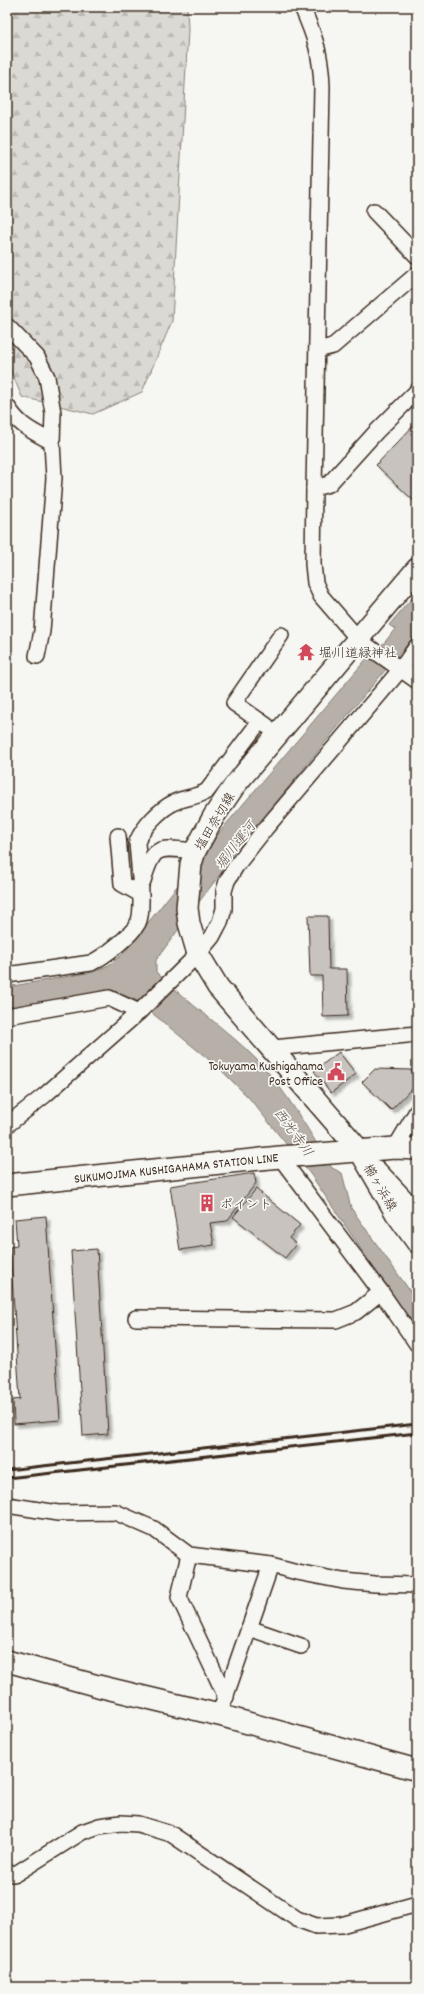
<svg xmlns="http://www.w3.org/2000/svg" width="424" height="1994" font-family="Dekko,'Klee One',sans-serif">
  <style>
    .forest { fill: url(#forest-firs); stroke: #8a8278 }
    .water { fill: #b6b0a9; stroke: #857a71 }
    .building { fill: #c8c3be; stroke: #3b2a1e; filter: url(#shadow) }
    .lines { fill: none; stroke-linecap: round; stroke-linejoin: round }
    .street-casing { stroke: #3b2a1e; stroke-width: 18 }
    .secondary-casing { stroke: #3b2a1e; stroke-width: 24 }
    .street { stroke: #f6f6f2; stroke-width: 15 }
    .secondary { stroke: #f6f6f2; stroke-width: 21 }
    .rail { stroke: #3b2a1e; stroke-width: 3 }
    .labels { text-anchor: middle; stroke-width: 3.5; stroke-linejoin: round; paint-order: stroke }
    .poi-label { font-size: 13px; fill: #3b2a1e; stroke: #f6f6f2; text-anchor: start }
    .street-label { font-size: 13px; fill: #3b2a1e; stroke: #f6f6f2 }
    .water-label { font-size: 14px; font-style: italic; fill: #605248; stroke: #f6f6f2 }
  </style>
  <defs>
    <pattern id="forest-firs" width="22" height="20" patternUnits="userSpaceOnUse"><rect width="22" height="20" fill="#dad9d3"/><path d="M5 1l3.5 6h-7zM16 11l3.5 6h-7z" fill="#bcbab5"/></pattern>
    <filter id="shadow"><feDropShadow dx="3.5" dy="3.5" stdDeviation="1" flood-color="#0004"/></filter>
  </defs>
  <rect width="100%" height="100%" fill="#f6f6f2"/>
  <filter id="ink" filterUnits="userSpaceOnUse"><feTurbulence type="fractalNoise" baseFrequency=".025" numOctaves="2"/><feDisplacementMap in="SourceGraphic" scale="8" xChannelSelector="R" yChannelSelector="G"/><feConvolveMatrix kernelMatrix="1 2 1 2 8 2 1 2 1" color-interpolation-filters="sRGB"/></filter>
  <g filter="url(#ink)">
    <path class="forest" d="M 7,7 L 187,7 L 188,30 L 172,321 L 142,392 L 93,414 L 22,397 L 7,362 Z"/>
    <path class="water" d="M 417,592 L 417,633 C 326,739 238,847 156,960 L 156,972 C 188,1004 226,1028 257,1060 C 287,1091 309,1132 332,1168 L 342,1173 L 351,1208 L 417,1301 L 417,1332 L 311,1175 L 250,1099 L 218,1067 L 136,1000 L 114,992 L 7,1009 L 7,987 L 93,972 L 109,965 L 124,953 L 228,822 L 368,657 L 385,642 L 395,629 L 389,625 Z"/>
    <g class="building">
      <path d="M 415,424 L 417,426 L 417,504 L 376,465 Z"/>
      <path d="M 308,916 L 328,916 L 329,969 L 347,969 L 348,1016 L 323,1017 L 322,976 L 310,976 Z"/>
      <path d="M 339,1052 L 356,1074 L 331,1093 L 314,1071 Z"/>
      <path d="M 375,1069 L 412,1070 L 417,1076 L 417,1083 L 391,1110 L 362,1082 Z"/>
      <path d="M 254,1173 L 256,1183 L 227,1221 L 210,1223 L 214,1245 L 180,1250 L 170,1186 Z"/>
      <path d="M 256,1189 L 300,1225 L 289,1238 L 296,1244 L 285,1258 L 233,1217 Z"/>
      <path d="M 46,1216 L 60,1420 L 14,1424 L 13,1400 L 20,1399 L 10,1247 L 17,1246 L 15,1219 Z"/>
      <path d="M 97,1249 L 108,1434 L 83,1436 L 71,1251 Z"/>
    </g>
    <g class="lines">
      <g class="street-casing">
        <g id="street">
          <path d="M 302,7 C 315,37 321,54 322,87 L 314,488 L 313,564 L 315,583 L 321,596 L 359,640 L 417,681"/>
          <path d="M 374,211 L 417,256"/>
          <path d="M 7,326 L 37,357 L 47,377 L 53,413 L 52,442 L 54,478 L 42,631 L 37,656"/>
          <path d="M 317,350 L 333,346 L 417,274"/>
          <path d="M 7,406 C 19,426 32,431 52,442"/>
          <path d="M 314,488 L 329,484 L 376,432 L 417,391"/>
          <path d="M 267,726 L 234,703 L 281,635"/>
          <path d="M 118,836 L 122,884 L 140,894"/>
          <path d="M 143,881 C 154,843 159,848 195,851"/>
          <path d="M 7,975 L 91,963 C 105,956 131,936 138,923 C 145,910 138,859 137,842 C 143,827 160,809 175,802 C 186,797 195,798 207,791 L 260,721"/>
          <path d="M 7,1016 L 109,998 L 139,1012"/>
          <path d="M 273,1048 L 417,1034"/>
          <path d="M 7,1125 L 45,1095 L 139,1012 L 198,954 L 212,937 L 220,922 L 224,909 L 224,891 L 227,881 L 236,866 L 265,829 L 401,669 L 417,646"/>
          <path d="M 395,1148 L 417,1111"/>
          <path d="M 280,1157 L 381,1292 L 417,1344"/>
          <path d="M 377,1168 L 407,1200 L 417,1214"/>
          <path d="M 136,1318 L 336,1320 L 356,1312 L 381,1292"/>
          <path d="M 7,1505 L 58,1513 L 115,1512 L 154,1529 L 189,1555 L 271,1565 L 297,1572 L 343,1581 L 375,1584 L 417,1585"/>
          <path d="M 189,1555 L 179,1597 L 226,1697"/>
          <path d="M 249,1628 L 301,1646"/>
          <path d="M 219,1715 L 271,1565"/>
          <path d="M 7,1871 L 13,1874 L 17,1873 L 82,1832 L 99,1826 L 121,1823 L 138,1824 L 171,1834 L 297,1919 L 316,1926 L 341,1925 L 417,1904"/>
        </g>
      </g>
      <g class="secondary-casing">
        <g id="secondary">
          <path d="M 417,569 L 235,785 L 214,816 L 195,851 L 191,864 L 187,908 L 189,923 L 198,954 L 218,987 L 360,1151 L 396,1213 L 417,1242"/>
          <path d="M 7,1185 L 280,1157 L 395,1148 L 417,1149"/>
          <path d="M 7,1661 L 98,1686 L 219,1715 L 417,1770"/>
        </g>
      </g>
      <use href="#street" class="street"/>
      <use href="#secondary" class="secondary"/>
      <g class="rail">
        <path d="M 7,1470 L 417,1424"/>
        <path d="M 7,1478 L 417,1433"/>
      </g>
    </g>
  </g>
  <defs>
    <g id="temple-bare" transform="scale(1.38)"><path d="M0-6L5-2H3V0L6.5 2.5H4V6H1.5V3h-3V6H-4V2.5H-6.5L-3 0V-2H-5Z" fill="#d1495b" stroke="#f6f6f2" stroke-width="2.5" paint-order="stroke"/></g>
    <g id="civic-bare" transform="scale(1.38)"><path d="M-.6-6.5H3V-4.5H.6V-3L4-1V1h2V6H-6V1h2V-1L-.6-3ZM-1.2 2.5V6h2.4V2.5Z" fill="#d1495b" stroke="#f6f6f2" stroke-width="2.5" paint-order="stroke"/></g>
    <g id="building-bare" transform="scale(1.38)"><path d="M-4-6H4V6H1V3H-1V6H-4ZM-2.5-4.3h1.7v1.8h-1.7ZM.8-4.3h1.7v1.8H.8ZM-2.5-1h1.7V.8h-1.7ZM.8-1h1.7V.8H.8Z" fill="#d1495b" stroke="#f6f6f2" stroke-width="2.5" paint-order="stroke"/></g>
  </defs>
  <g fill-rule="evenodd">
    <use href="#temple-bare" x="306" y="652"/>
    <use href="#civic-bare" x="336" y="1072"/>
    <use href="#building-bare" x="207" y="1203"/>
  </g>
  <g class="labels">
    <g class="poi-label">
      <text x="319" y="657">堀川道緑神社</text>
      <text x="323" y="1070" text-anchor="end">Tokuyama Kushigahama<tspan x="323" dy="15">Post Office</tspan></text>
      <text x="220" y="1208">ポイント</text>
    </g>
    <g class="street-label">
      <text transform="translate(214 821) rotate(-59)" y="5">塩田奈切線</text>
      <text transform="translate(176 1167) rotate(-6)" y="5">SUKUMOJIMA KUSHIGAHAMA STATION LINE</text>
      <text transform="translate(381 1187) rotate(59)" y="5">櫛ヶ浜線</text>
    </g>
    <g class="water-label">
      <text transform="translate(235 845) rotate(-52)" y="5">堀川運河</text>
      <text transform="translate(294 1132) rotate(54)" y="5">西光寺川</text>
    </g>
  </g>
  <rect width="424" height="1994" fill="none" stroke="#f6f6f2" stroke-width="24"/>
  <rect x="12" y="12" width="400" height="1970" fill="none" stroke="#3b2a1e" stroke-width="1.5" filter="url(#ink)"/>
</svg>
